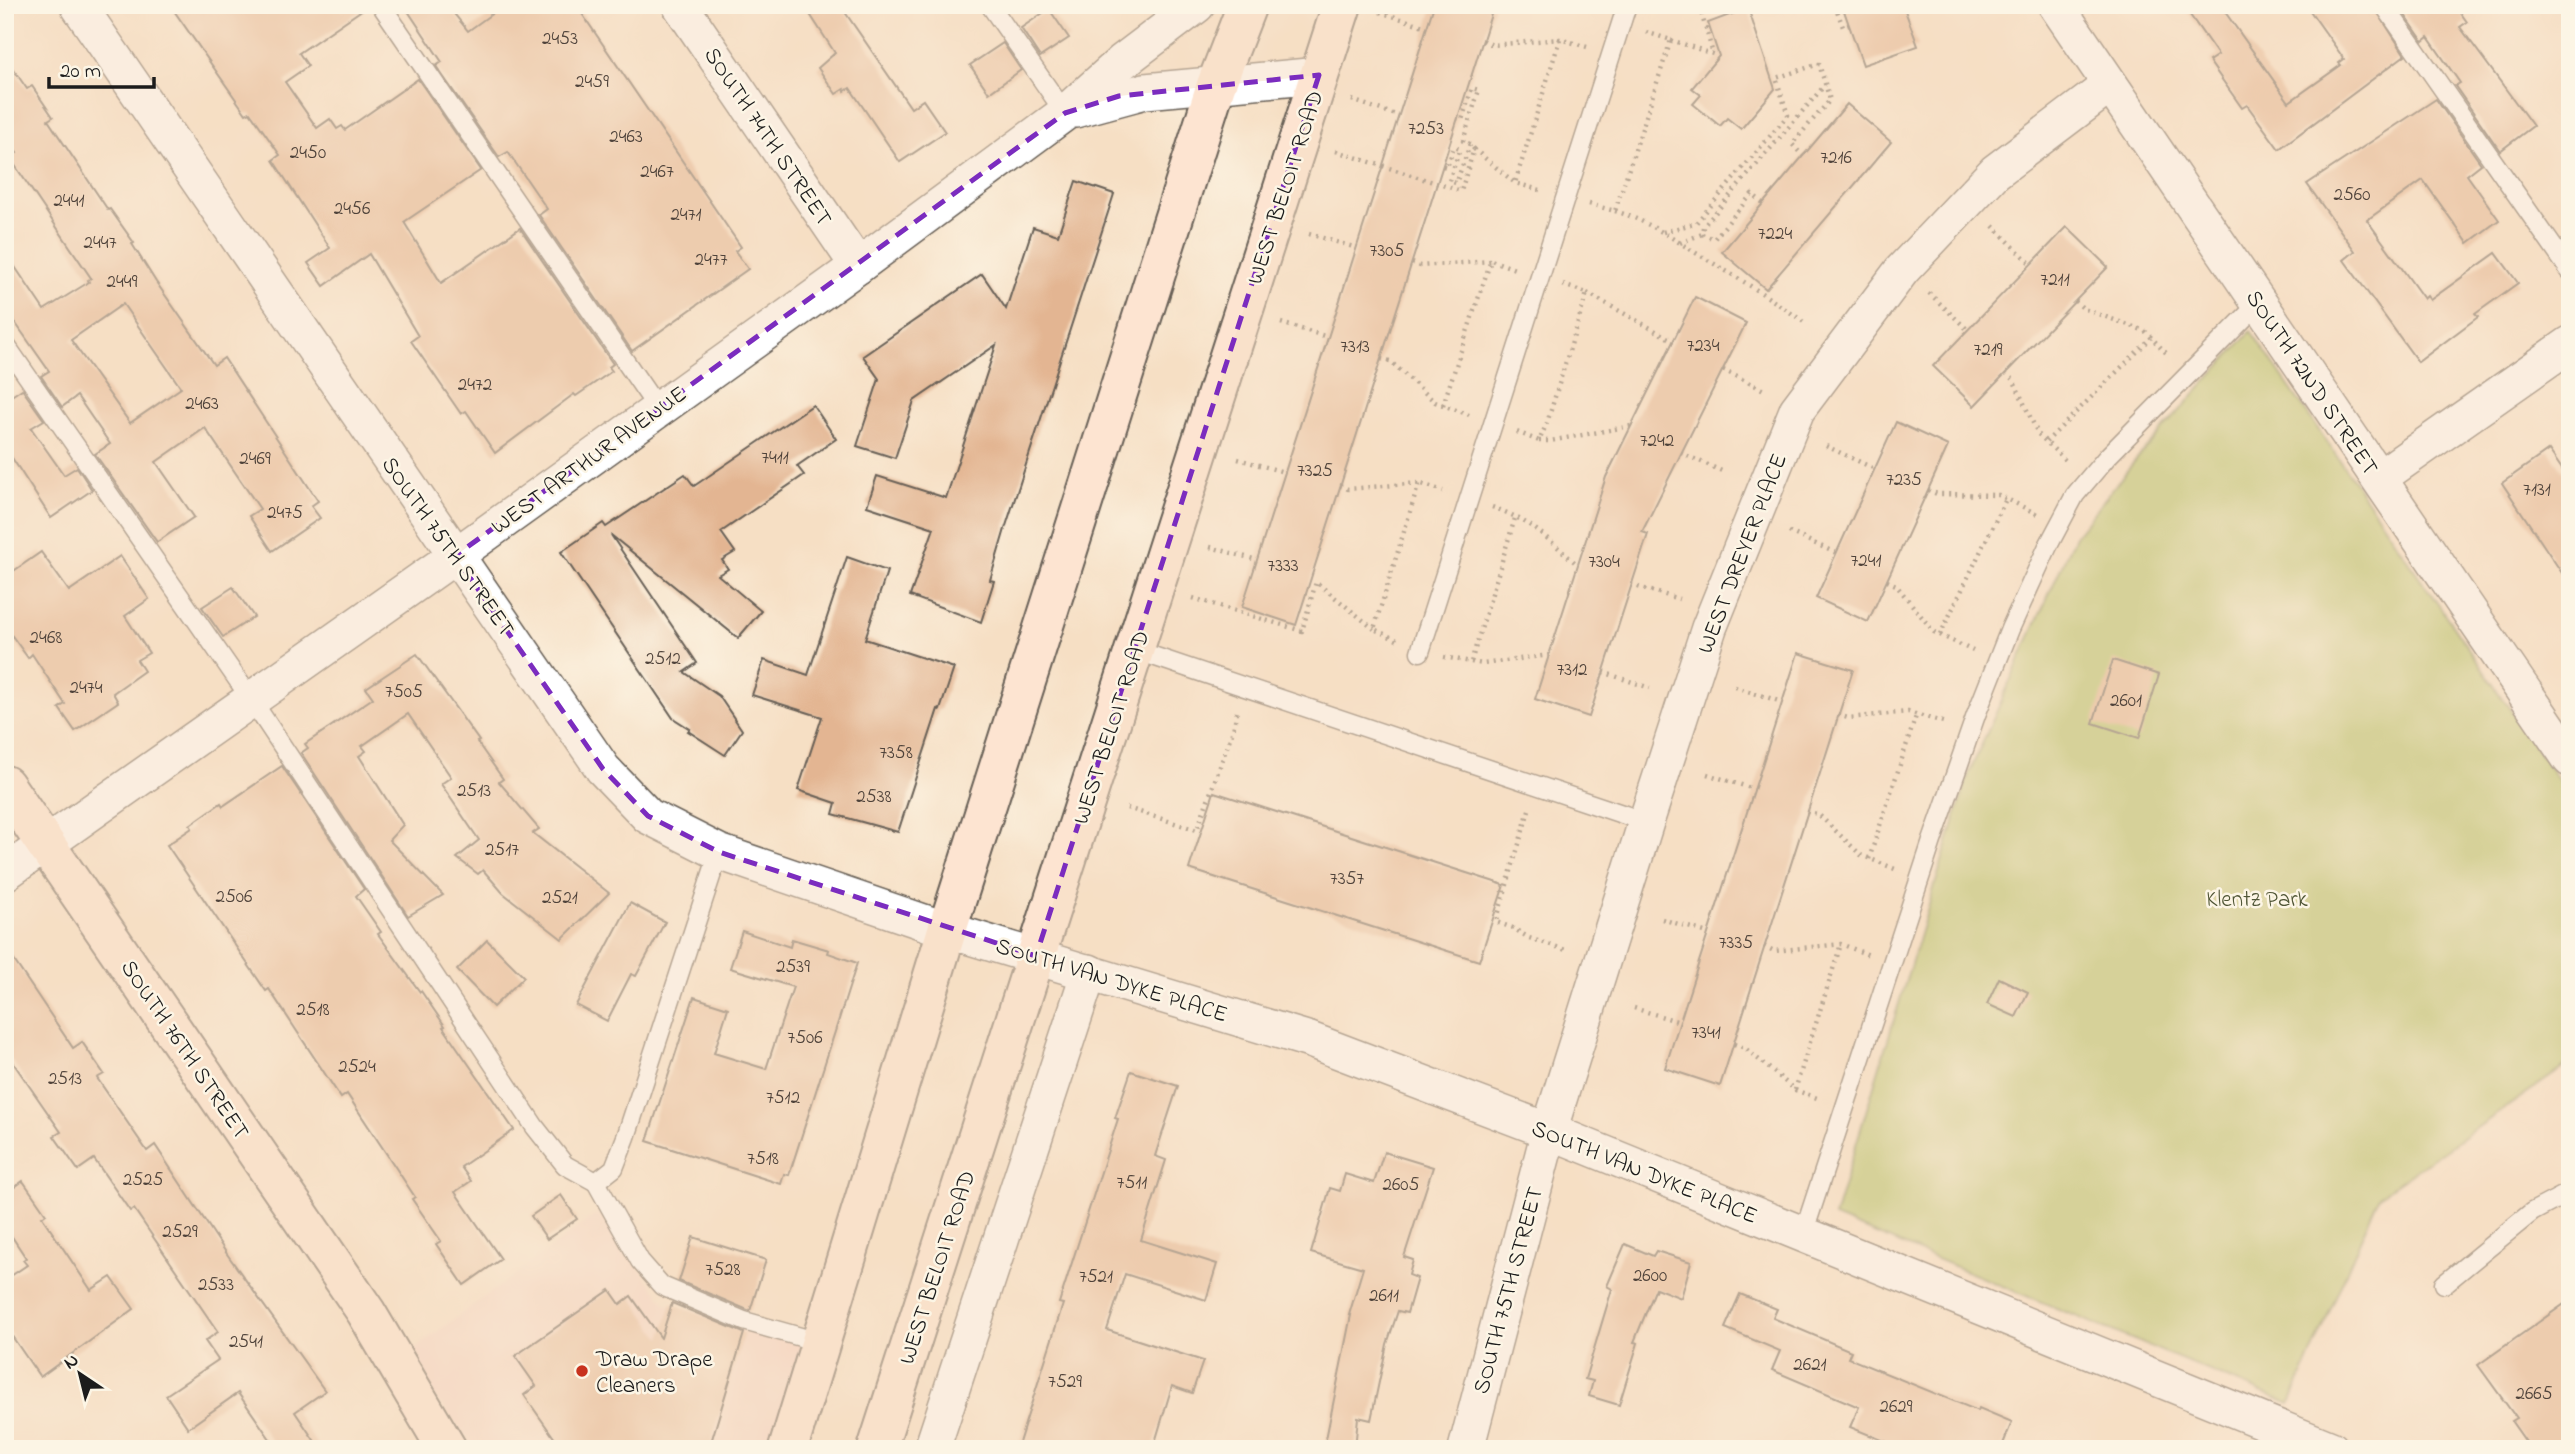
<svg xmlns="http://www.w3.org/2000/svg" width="2575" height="1454" font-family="'Indie Flower',sans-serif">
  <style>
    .built { fill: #f5d2c3 }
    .green { fill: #b0c265; stroke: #666f40; stroke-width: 2 }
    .building { fill: #e3b592; fill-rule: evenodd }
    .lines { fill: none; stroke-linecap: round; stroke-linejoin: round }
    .service-casing { stroke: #686057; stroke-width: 21 }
    .minor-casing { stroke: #686057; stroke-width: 38 }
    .secondary-casing { stroke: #686057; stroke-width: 42 }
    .path { stroke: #686057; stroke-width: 4.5; stroke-dasharray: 2 5; stroke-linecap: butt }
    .service { stroke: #fff; stroke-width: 18 }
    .minor { stroke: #fff; stroke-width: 35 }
    .secondary { stroke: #fde4d1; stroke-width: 38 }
    .marked { fill: none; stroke: #7b2cbf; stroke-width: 5; stroke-dasharray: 14 9; stroke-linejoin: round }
    .poi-dot { fill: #c8321e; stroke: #fcf5e5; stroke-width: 2.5 }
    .labels { text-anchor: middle; stroke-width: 5; stroke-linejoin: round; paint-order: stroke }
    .number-label { font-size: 19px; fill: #4e423a }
    .street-label { font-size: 23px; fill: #1c1c1c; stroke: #fcf5e5 }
    .park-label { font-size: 23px; fill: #505636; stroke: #fcf5e5 }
    .poi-label { font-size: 23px; fill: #1c1c1c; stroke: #fcf5e5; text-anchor: start }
  </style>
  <rect width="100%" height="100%" fill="#fcf5e5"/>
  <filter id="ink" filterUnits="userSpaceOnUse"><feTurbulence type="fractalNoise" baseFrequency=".0143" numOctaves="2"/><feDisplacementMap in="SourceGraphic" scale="14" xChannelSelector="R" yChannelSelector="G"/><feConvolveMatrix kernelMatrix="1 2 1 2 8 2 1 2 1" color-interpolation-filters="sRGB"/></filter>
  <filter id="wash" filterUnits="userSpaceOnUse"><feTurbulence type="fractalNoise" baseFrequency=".00686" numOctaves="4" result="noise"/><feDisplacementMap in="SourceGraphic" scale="28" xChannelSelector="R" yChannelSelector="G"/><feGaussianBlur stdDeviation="1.57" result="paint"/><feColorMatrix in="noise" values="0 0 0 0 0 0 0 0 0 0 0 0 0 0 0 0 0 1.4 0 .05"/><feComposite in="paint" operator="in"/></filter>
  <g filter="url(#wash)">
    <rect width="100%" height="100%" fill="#f6dfc4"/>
    <path class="built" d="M 598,1213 L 666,1304 L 821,1344 L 788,1449 L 476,1449 L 403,1357 Z"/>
    <path class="green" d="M 2251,331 L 2570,797 L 2570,1063 L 2379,1196 L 2290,1404 L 1834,1217 L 1969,773 L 2075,536 L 2134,462 Z"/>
    <g id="blocks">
      <g class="building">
        <path d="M 170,5 L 369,5 L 299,53 L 308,66 L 285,82 L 317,128 L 330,119 L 337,129 L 342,126 L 345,130 L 418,79 L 481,170 L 404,222 L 441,283 L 520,228 L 613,364 L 609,367 L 612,371 L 576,396 L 574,394 L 495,453 L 466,411 L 461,414 L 411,341 L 418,336 L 369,254 L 324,286 L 308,263 L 330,248 L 273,160 L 280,155 L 250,112 L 246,114 Z"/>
        <path d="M 404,5 L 447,5 L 468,31 L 504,5 L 576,5 L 741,247 L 735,251 L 748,269 L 632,351 L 539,215 L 547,209 L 508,152 L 499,157 L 436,66 L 442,62 Z"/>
        <path d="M 804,5 L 840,5 L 911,108 L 923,100 L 945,132 L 900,162 L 850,88 L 845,91 L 844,89 L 836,94 L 818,68 L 835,53 Z"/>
        <path d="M 1434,5 L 1494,5 L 1296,625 L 1242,607 Z"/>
        <path d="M 1842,5 L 1903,5 L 1918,46 L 1863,65 Z"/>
        <path d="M 2183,5 L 2220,5 L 2289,102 L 2341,65 L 2339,63 L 2344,59 L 2306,5 L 2373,5 L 2405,55 L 2279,149 L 2247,105 L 2242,108 L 2209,61 L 2218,55 Z"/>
        <path d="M 2398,5 L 2455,5 L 2467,22 L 2460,27 L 2533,126 L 2500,151 L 2455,86 L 2460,83 L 2428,37 L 2423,41 Z"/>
        <path d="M 1748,8 L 1775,89 L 1741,129 L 1727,118 L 1720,126 L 1693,104 L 1701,95 L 1692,88 L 1719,56 L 1708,23 Z"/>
        <path d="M 1049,9 L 1069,38 L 1040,57 L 1021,28 Z"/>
        <path d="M 1003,43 L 1021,70 L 989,93 L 970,65 Z"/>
        <path d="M 5,57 L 27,89 L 32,86 L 53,117 L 48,120 L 108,210 L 110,209 L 134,243 L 132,244 L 156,282 L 214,365 L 224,358 L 318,501 L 311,506 L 320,518 L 272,551 L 249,516 L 260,509 L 205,428 L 156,462 L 194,517 L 157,542 L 95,454 L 110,444 L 77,396 L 62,407 L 41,376 L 49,371 L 5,308 L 5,252 L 44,310 L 89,282 L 88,280 L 91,278 L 10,158 L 17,153 L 5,136 ZM 123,304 L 181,388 L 130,423 L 71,340 Z"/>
        <path d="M 2436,99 L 2481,164 L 2467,175 L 2499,220 L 2468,243 L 2423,180 L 2367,220 L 2424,299 L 2427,296 L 2430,300 L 2496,253 L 2518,283 L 2475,314 L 2478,317 L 2418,362 L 2344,260 L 2355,251 L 2307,184 Z"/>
        <path d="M 1847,104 L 1891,142 L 1766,289 L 1722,252 Z"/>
        <path d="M 1076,181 L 1114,194 L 1005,529 L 990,580 L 994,581 L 981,622 L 910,596 L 934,528 L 867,506 L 877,476 L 946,498 L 996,345 L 914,401 L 895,458 L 857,446 L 879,379 L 863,356 L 982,274 L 1006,309 L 1033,227 L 1058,235 Z"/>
        <path d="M 2067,227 L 2108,267 L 1974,406 L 1933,366 Z"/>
        <path d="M 1695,297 L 1746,323 L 1642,532 L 1648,534 L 1589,717 L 1535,699 L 1606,477 Z"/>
        <path d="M 22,389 L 44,420 L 31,428 L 64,475 L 77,467 L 92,490 L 51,518 L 5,447 L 5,391 L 10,397 Z"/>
        <path d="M 813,405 L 836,439 L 797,466 L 804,475 L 721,532 L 735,552 L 722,560 L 728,569 L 718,575 L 761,611 L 738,638 L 611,535 L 697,663 L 684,672 L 719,696 L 742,730 L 725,755 L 688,731 L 690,729 L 673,718 L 561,552 L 603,523 L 606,527 L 685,474 L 694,486 Z"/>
        <path d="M 1896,422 L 1948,446 L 1868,622 L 1816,598 Z"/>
        <path d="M 2549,450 L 2570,481 L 2570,585 L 2502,483 Z"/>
        <path d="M 41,552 L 69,591 L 120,556 L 149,599 L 125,616 L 149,653 L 137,660 L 144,671 L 113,693 L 118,702 L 75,731 L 59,708 L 65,704 L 32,654 L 28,658 L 5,626 L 5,577 Z"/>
        <path d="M 847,557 L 887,571 L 865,639 L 954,668 L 940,710 L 938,709 L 898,832 L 833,814 L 836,803 L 798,790 L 822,717 L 752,695 L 764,660 L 808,675 Z"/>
        <path d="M 233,587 L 254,617 L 223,637 L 202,607 Z"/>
        <path d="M 1798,653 L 1853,670 L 1720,1086 L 1665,1068 Z"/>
        <path d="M 417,654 L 479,741 L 477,742 L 503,779 L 499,782 L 539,829 L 533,833 L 609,893 L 562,939 L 503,893 L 483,870 L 478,874 L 457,858 L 479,840 L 441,784 L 451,777 L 408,714 L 362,746 L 366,751 L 359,756 L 403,825 L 389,840 L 443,895 L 408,916 L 301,753 L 308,748 L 305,744 L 373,698 L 366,688 Z"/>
        <path d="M 2113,660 L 2159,675 L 2139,738 L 2093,723 Z"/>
        <path d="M 282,766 L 364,889 L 356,896 L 381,932 L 378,934 L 420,992 L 421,991 L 445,1026 L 443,1027 L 514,1130 L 461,1167 L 471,1181 L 455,1192 L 501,1259 L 464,1285 L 436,1244 L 441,1241 L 412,1199 L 415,1197 L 347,1094 L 341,1098 L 269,989 L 266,991 L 167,845 L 192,828 L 190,825 L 221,803 L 223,806 Z"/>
        <path d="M 1214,792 L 1504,885 L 1479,961 L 1189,869 Z"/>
        <path d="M 630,903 L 665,922 L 636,976 L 631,974 L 607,1021 L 576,1005 Z"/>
        <path d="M 742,931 L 790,947 L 792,939 L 829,950 L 828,953 L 857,963 L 789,1175 L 784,1174 L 781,1184 L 647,1141 L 694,997 L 728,1008 L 714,1053 L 766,1069 L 793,987 L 730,968 Z"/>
        <path d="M 487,940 L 524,977 L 493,1007 L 457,970 Z"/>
        <path d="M 5,947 L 73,1048 L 82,1042 L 104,1074 L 97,1078 L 147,1151 L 155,1145 L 227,1254 L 325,1391 L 295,1412 L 320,1449 L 277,1449 L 238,1393 L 188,1428 L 166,1395 L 218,1360 L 205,1341 L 218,1332 L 134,1209 L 130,1211 L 94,1159 L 78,1170 L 54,1136 L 61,1132 L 5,1051 Z"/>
        <path d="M 1999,978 L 2028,992 L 2016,1017 L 1987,1004 Z"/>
        <path d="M 1131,1071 L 1178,1086 L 1155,1156 L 1166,1160 L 1141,1240 L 1217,1264 L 1206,1300 L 1125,1274 L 1107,1330 L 1203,1361 L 1192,1393 L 1172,1386 L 1153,1449 L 1017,1449 L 1063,1304 L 1059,1303 L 1118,1119 L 1115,1118 Z"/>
        <path d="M 1384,1152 L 1433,1167 L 1404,1257 L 1413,1260 L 1409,1275 L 1417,1278 L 1407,1313 L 1398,1311 L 1387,1344 L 1371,1420 L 1358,1417 L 1355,1449 L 1324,1449 L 1351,1315 L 1349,1315 L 1363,1268 L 1311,1253 L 1330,1188 L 1340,1191 L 1345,1174 L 1374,1183 Z"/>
        <path d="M 23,1181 L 46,1214 L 42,1217 L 91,1290 L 111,1277 L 134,1309 L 40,1377 L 5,1326 L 5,1280 L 27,1265 L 23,1260 L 26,1258 L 5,1226 L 5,1194 Z"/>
        <path d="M 561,1195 L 577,1219 L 547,1239 L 531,1216 Z"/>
        <path d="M 693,1237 L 766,1260 L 750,1311 L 679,1281 Z"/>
        <path d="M 1625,1244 L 1653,1256 L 1656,1251 L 1691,1262 L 1681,1298 L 1656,1288 L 1634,1342 L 1638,1343 L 1619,1405 L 1589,1396 L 1593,1381 L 1585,1379 L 1612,1289 L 1607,1286 Z"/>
        <path d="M 610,1290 L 620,1304 L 631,1296 L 661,1338 L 672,1303 L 744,1333 L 709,1449 L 562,1449 L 524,1395 L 536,1386 L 515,1356 Z"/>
        <path d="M 1740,1294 L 1777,1309 L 1773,1318 L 1851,1351 L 1848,1358 L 1978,1411 L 1979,1408 L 2012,1422 L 2001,1449 L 1884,1449 L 1887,1442 L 1850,1427 L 1859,1407 L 1772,1370 L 1780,1351 L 1725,1328 Z"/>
        <path d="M 2570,1300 L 2570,1449 L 2531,1449 L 2512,1422 L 2517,1419 L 2478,1365 Z"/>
      </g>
    </g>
  </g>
  <g filter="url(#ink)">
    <use href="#blocks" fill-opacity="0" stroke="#686057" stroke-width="2"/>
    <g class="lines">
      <g class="service-casing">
        <g id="service">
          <path d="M 381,5 L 658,409"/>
          <path d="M 990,5 L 1065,113"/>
          <path d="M 2384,5 L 2570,271"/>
          <path d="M 5,344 L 251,699 L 535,1127 L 565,1165 L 596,1182 L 614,1168 L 626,1137 L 719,852"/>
          <path d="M 1135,650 L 1646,822"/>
          <path d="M 1420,652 L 1627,5"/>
          <path d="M 596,1182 L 640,1261 L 662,1286 L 744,1321 L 822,1343"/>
          <path d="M 1803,1235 L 1932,841 L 1976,715 L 2010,629 L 2048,546 L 2075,495 L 2107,457 L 2259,303"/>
          <path d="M 2444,1284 L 2532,1212 L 2570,1192"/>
        </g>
      </g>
      <g class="minor-casing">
        <g id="minor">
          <path d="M 78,5 L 603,769 L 648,816 L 719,852 L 947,930 L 1310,1040 L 1549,1131 L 2331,1449"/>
          <path d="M 680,5 L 858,266"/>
          <path d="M 2056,5 L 2570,759"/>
          <path d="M 1075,110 L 1145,91 L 1319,75"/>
          <path d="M 2379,478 L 2570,344"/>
          <path d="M 5,873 L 455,556 L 858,266 L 1065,113 L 1122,62 L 1197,5"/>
          <path d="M 932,1449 L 1089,972"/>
          <path d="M 1466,1449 L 1549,1131 L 1646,822 L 1709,628 L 1797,410 L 1902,270 L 1995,172 L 2110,85"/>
        </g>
      </g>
      <g class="secondary-casing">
        <g id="secondary">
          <path d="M 5,785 L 366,1312 L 447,1449"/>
          <path d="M 788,1449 L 947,930 L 1216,85 L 1247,5"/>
          <path d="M 877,1449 L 1342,5"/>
        </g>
      </g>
      <g class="path">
        <path d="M 1736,5 L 1738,12"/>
        <path d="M 1835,5 L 1843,27 L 1849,25"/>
        <path d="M 1380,12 L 1427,27"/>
        <path d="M 1483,40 L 1492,45 L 1560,39"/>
        <path d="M 1671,40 L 1713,54 L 1699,5"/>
        <path d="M 1352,100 L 1399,116"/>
        <path d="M 1474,149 L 1515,183"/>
        <path d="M 1336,151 L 1461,191 L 1474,149 L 1470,144 L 1463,141 L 1479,90 L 1472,88 L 1462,120 L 1458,119"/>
        <path d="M 1443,166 L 1447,167 L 1454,147 L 1460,149 L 1449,181 L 1456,183 L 1470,145"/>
        <path d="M 1540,190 L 1515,183 L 1560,39 L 1587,47"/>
        <path d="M 1763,203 L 1752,194 L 1714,239 L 1702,234 L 1703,227 L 1825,85"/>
        <path d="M 1589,204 L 1615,211 L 1671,40 L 1646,32"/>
        <path d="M 1615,211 C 1645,220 1669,236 1696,253 C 1733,275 1770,297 1805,323"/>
        <path d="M 1993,226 L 2031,264"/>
        <path d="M 1663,232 L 1696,223 L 1788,115 L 1776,78 L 1819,64 L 1830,100 L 1792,144 L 1803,156"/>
        <path d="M 1309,234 L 1357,248"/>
        <path d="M 1680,243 L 1702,234"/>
        <path d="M 1412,263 L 1420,266 L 1491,261"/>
        <path d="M 1587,293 L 1674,341"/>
        <path d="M 1929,293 L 1968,330"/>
        <path d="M 2075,301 L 2084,309 L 2145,331 L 2169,356"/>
        <path d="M 1281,323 L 1328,337"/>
        <path d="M 1381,359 L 1390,361 L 1435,402 L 1469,415"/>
        <path d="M 1723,370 L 1764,390"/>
        <path d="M 2006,373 L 2014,381 L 2038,434 L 2068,463"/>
        <path d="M 1443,405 L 1491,260 L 1515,269"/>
        <path d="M 1517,432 L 1539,441 L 1547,423 L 1587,293 L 1563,285"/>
        <path d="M 1539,441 L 1550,441 L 1631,426"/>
        <path d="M 2046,442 L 2151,338"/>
        <path d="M 1826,446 L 1875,469"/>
        <path d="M 1681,453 L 1724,472"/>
        <path d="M 1238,459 L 1284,472"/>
        <path d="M 1340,486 L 1348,489 L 1419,483"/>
        <path d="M 1928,490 L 1937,494 L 1999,495 L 2037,514"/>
        <path d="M 1492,507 C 1530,520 1548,539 1578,565"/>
        <path d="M 1789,532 L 1836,553"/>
        <path d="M 1210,547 L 1257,560"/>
        <path d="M 1887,581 L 1896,585 L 1934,632 L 1973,651"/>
        <path d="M 1631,585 L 1679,599"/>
        <path d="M 1193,598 L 1302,631 L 1316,582 L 1374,629"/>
        <path d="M 1940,635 L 2006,499"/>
        <path d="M 1397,640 L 1374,629 L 1419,483 L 1443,491"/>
        <path d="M 1444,657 L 1471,662 L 1516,515"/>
        <path d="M 1471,662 L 1483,664 L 1549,655"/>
        <path d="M 1603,672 L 1650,688"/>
        <path d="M 1735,687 L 1782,702"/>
        <path d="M 1838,715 L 1848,718 L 1908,712 L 1947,723"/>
        <path d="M 1707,774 L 1754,789"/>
        <path d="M 1127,808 L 1197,830 L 1233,730 L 1237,711"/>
        <path d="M 1529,810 L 1496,922 L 1513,928 L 1529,938 L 1566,950"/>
        <path d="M 1807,812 L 1818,814 L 1861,855 L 1895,869"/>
        <path d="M 1869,859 L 1917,713"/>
        <path d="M 1662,919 L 1708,933"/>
        <path d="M 1764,946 L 1774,951 L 1841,944 L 1869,955"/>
        <path d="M 1634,1008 L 1680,1022"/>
        <path d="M 1734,1044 L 1745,1048 L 1795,1090 L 1820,1099"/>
        <path d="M 1795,1090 L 1841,944"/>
      </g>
      <use href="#service" class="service"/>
      <use href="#minor" class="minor"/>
      <use href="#secondary" class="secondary"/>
    </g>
  </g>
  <path d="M0 0H2575V1454H0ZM 1319,75 L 1036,956 L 719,852 L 648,816 L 603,769 L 455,556 L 1065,113 L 1119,96 Z" fill="#f6dfc4" fill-opacity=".55" fill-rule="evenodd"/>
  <path class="marked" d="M 1319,75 L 1036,956 L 719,852 L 648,816 L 603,769 L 455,556 L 1065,113 L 1119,96 Z"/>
  <circle class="poi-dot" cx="582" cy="1371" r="7"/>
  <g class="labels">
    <g class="number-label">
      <text x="560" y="44">2453</text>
      <text x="592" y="87">2459</text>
      <text x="1426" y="134">7253</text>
      <text x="626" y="142">2463</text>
      <text x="308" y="158">2450</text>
      <text x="1836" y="163">7216</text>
      <text x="657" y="177">2467</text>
      <text x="2352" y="200">2560</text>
      <text x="69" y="206">2441</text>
      <text x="352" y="214">2456</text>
      <text x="686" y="220">2471</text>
      <text x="1775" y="239">7224</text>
      <text x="100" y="248">2447</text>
      <text x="1387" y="256">7305</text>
      <text x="711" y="265">2477</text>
      <text x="2055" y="285">7211</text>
      <text x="122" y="287">2449</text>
      <text x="1703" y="351">7234</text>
      <text x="1355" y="352">7313</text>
      <text x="1988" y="355">7219</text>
      <text x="475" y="390">2472</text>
      <text x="202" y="409">2463</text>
      <text x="1657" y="446">7242</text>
      <text x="775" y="463">7411</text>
      <text x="255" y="464">2469</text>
      <text x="1315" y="476">7325</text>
      <text x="1904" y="485">7235</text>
      <text x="2537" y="495">7131</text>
      <text x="285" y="518">2475</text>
      <text x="1866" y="566">7241</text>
      <text x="1604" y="567">7304</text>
      <text x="1283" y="571">7333</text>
      <text x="46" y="643">2468</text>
      <text x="663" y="664">2512</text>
      <text x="1572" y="675">7312</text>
      <text x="86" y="693">2474</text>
      <text x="404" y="697">7505</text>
      <text x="2126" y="706">2601</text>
      <text x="896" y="758">7358</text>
      <text x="474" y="796">2513</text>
      <text x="874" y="802">2538</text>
      <text x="502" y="855">2517</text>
      <text x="1347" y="884">7357</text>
      <text x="234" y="902">2506</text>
      <text x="560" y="903">2521</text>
      <text x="1736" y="948">7335</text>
      <text x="793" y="972">2539</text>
      <text x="313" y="1015">2518</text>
      <text x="1706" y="1038">7341</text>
      <text x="805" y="1043">7506</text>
      <text x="357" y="1072">2524</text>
      <text x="65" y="1084">2513</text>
      <text x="783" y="1103">7512</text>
      <text x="763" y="1164">7518</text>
      <text x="143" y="1185">2525</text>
      <text x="1132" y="1188">7511</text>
      <text x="1401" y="1190">2605</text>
      <text x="180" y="1237">2529</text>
      <text x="723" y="1275">7528</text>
      <text x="1650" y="1281">2600</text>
      <text x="1096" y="1282">7521</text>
      <text x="216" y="1290">2533</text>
      <text x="1384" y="1301">2611</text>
      <text x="246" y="1347">2541</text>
      <text x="1810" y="1370">2621</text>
      <text x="1065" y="1387">7529</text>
      <text x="2534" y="1399">2665</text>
      <text x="1896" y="1412">2629</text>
    </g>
    <g class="street-label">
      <text transform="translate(769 136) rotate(56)" y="8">SOUTH 74TH STREET</text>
      <text transform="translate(1284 187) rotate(-72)" y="8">WEST BELOIT ROAD</text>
      <text transform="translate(2313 382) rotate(56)" y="8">SOUTH 72ND STREET</text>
      <text transform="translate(588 459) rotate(-36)" y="8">WEST ARTHUR AVENUE</text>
      <text transform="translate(449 546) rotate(55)" y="8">SOUTH 75TH STREET</text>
      <text transform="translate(1741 553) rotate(-69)" y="8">WEST DREYER PLACE</text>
      <text transform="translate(1110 727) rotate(-72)" y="8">WEST BELOIT ROAD</text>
      <text transform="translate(1112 979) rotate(17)" y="8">SOUTH VAN DYKE PLACE</text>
      <text transform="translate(186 1049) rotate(56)" y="8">SOUTH 76TH STREET</text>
      <text transform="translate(1645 1171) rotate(22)" y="8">SOUTH VAN DYKE PLACE</text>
      <text transform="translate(936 1267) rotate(-72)" y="8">WEST BELOIT ROAD</text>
      <text transform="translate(1507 1290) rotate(-75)" y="8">SOUTH 75TH STREET</text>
    </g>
    <g class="park-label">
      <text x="2257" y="906">Klentz Park</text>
    </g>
    <g class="poi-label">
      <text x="596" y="1366">Draw Drape<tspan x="596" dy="26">Cleaners</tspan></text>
    </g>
  </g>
  <rect width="2575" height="1454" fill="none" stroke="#fcf5e5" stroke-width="28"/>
  <g transform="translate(80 1374) rotate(325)" stroke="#fcf5e5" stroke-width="5" paint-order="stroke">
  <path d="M0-5L12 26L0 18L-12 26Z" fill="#1c1c1c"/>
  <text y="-10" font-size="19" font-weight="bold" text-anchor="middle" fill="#1c1c1c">N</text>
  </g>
  <path d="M49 77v10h105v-10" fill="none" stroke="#1c1c1c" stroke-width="3.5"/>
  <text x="60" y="77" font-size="21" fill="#1c1c1c" stroke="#fcf5e5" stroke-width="5" paint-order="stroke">20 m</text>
</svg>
